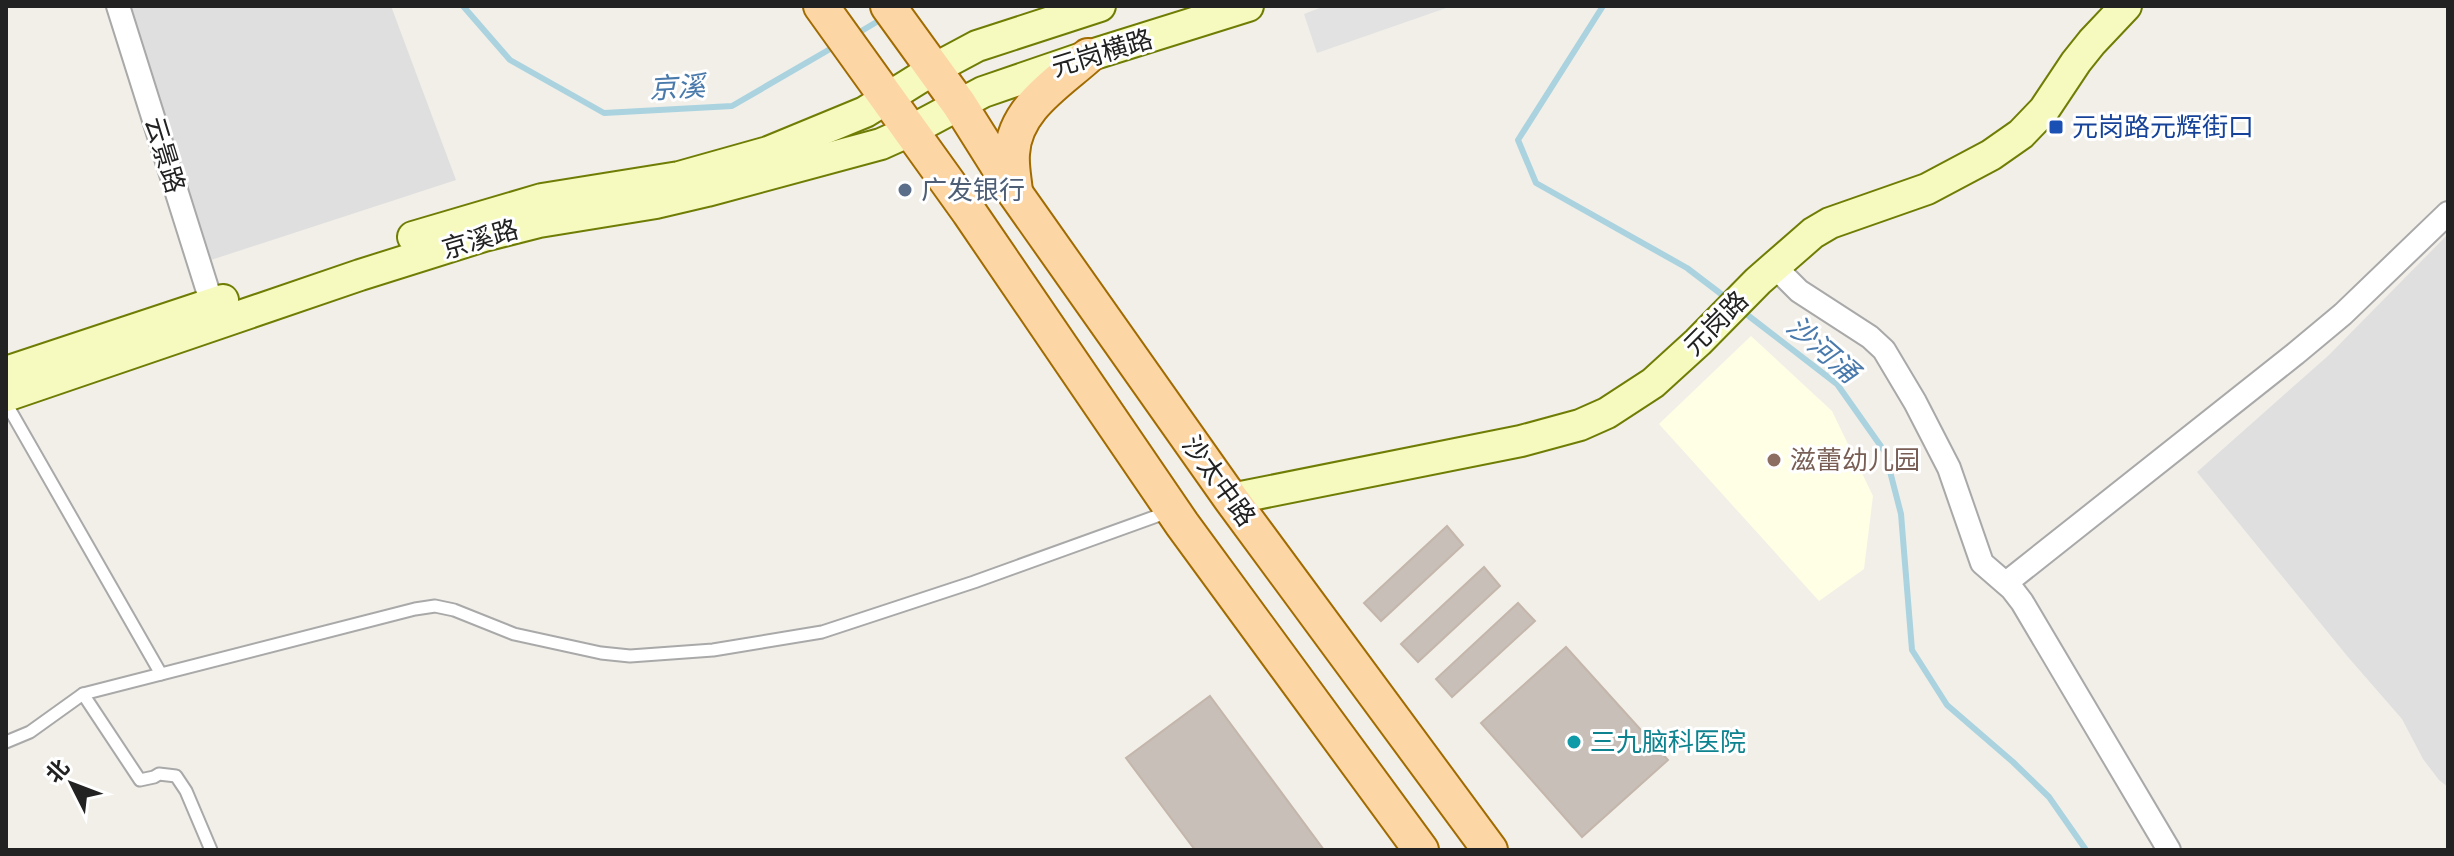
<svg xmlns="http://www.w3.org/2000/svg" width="2454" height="856" font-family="'Archivo Narrow','Noto Sans SC',sans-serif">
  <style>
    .residential { fill: #e0dfdf }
    .education { fill: #ffffe5 }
    .parking { fill: #e2e2e2 }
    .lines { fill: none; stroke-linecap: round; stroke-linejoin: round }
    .stream { stroke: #aad3df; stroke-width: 6 }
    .building { fill: #c7bfb8; stroke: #c4b6ab; stroke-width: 2 }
    .lane-casing { stroke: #a9a9a9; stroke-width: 15 }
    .street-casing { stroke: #a9a9a9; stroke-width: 26 }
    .secondary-casing { stroke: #707d05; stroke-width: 34 }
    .primary-casing { stroke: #a06b00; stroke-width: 38 }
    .lane { stroke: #fff; stroke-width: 11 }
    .street { stroke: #fff; stroke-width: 22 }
    .secondary { stroke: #f7fabf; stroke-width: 30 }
    .primary { stroke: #fcd6a4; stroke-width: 34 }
    .transit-dot { fill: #1a4fb4; stroke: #fff; stroke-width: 3 }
    .service-dot { fill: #5c6f8a; stroke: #fff; stroke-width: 3 }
    .education-dot { fill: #8d6e63; stroke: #fff; stroke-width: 3 }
    .culture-dot { fill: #0f9aa8; stroke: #fff; stroke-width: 3 }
    .labels { text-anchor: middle; stroke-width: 6; stroke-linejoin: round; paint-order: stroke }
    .street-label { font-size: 26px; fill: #222; stroke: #fff }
    .transit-label { font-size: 26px; fill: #164399; stroke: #fff; text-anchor: start }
    .service-label { font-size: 26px; fill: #4e5e75; stroke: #fff; text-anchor: start }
    .education-label { font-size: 26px; fill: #785e54; stroke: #fff; text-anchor: start }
    .culture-label { font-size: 26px; fill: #0d838f; stroke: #fff; text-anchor: start }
    .water-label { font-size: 28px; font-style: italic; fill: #4a7aab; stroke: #fff }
  </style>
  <rect width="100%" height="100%" fill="#f2efe9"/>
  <g class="residential">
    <path d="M 129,6 L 391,6 L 456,180 L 211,260 Z"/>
    <path d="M 2448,234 L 2448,787 L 2439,780 L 2423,759 L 2402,719 L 2348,657 L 2197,472 L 2329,355 Z"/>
  </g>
  <path class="education" d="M 1751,336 L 1832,411 L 1873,496 L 1864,569 L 1819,601 L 1659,424 Z"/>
  <path class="parking" d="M 1325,6 L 1452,6 L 1317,53 L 1304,14 Z"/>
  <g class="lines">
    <g class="stream">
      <path d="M 463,6 L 510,60 L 604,113 L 732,106 L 837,45"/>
      <path d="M 1603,6 L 1518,140 L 1536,183 L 1687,268 L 1729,300"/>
      <path d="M 853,36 L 885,17"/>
      <path d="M 1741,310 L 1837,384 L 1885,452 L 1901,514 L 1912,650 L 1947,705 L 2013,762 L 2049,797 L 2086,850"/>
    </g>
  </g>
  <g class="building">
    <path d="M 1447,526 L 1463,545 L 1381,621 L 1364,603 Z"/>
    <path d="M 1484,567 L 1500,586 L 1418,662 L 1401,644 Z"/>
    <path d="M 1518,603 L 1535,621 L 1452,697 L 1436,679 Z"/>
    <path d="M 1566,647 L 1668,760 L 1582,837 L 1481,723 Z"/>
    <path d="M 1210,696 L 1324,850 L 1195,850 L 1126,758 Z"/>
  </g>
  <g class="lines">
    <g class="lane-casing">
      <g id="lane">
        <path d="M 6,403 L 161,674"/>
        <path d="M 83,694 L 140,780 L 154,777 L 159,774 L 176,776 L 186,791 L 211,850"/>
        <path d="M 6,742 L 30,732 L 83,694 L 415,609 L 435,606 L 454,610 L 514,634 L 601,653 L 630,656 L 713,650 L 822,632 L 974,582 L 1168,512"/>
      </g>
    </g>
    <g class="street-casing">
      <g id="street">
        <path d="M 118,6 L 212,304"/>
        <path d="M 1774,266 L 1799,291 L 1870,337 L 1884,350 L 1915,402 L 1949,468 L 1982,563 L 2012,589 L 2022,602 L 2169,850"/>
        <path d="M 2006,583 L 2295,354 L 2343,314 L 2448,213"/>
      </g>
    </g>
    <g class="secondary-casing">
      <g id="secondary">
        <path d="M 413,237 L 542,199 L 679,177 L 768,152 L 865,112 L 934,69 L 977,46 L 1100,6"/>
        <path d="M 6,372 L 223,300"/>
        <path d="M 6,396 L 360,275 L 484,236 L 539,222 L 656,203 L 707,191 L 881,144 L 910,131 L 983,92 L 1088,56 L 1248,6"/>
        <path d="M 1231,499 L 1521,441 L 1580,425 L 1607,413 L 1653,383 L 1698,342 L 1758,281 L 1813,233 L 1830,223 L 1927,189 L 1991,155 L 2021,134 L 2044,110 L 2076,62 L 2092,42 L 2126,6"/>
      </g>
    </g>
    <g class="primary-casing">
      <g id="primary">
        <path d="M 821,6 L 969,212 L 1182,524 L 1421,850"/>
        <path d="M 888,6 L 959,104 L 1015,193 L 1231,499 L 1490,850"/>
        <path d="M 1015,192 C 1014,180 1011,166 1012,154 C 1014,109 1058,83 1088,56"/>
      </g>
    </g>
    <use href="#lane" class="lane"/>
    <use href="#street" class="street"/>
    <use href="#secondary" class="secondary"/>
    <use href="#primary" class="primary"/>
  </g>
  <rect class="transit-dot" x="2048" y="119" width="16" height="16" rx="4"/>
  <circle class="service-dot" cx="905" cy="190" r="8"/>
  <circle class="education-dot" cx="1774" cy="460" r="8"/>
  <circle class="culture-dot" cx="1574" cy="742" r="8"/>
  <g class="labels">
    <g class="street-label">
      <text transform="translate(1102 53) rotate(-17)" y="9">元岗横路</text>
      <text transform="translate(165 155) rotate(73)" y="9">云景路</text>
      <text transform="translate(480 239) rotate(-16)" y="9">京溪路</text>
      <text transform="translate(1716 323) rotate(-45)" y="9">元岗路</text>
      <text transform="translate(1219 481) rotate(54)" y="9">沙太中路</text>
    </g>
    <g class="transit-label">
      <text x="2072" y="136">元岗路元辉街口</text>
    </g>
    <g class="service-label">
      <text x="921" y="199">广发银行</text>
    </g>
    <g class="education-label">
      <text x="1790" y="469">滋蕾幼儿园</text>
    </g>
    <g class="culture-label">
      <text x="1590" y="751">三九脑科医院</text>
    </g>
    <g class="water-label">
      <text transform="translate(677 87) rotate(-3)" y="10">京溪</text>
      <text transform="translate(1823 349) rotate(41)" y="10">沙河涌</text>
    </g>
  </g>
  <rect width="2454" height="856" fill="none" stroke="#222222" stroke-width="16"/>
  <g transform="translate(72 784) rotate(312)" stroke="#ffffff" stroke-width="6" paint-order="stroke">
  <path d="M0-6L14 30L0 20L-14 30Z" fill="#222222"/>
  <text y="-12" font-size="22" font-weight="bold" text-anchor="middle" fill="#222222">北</text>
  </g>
</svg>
